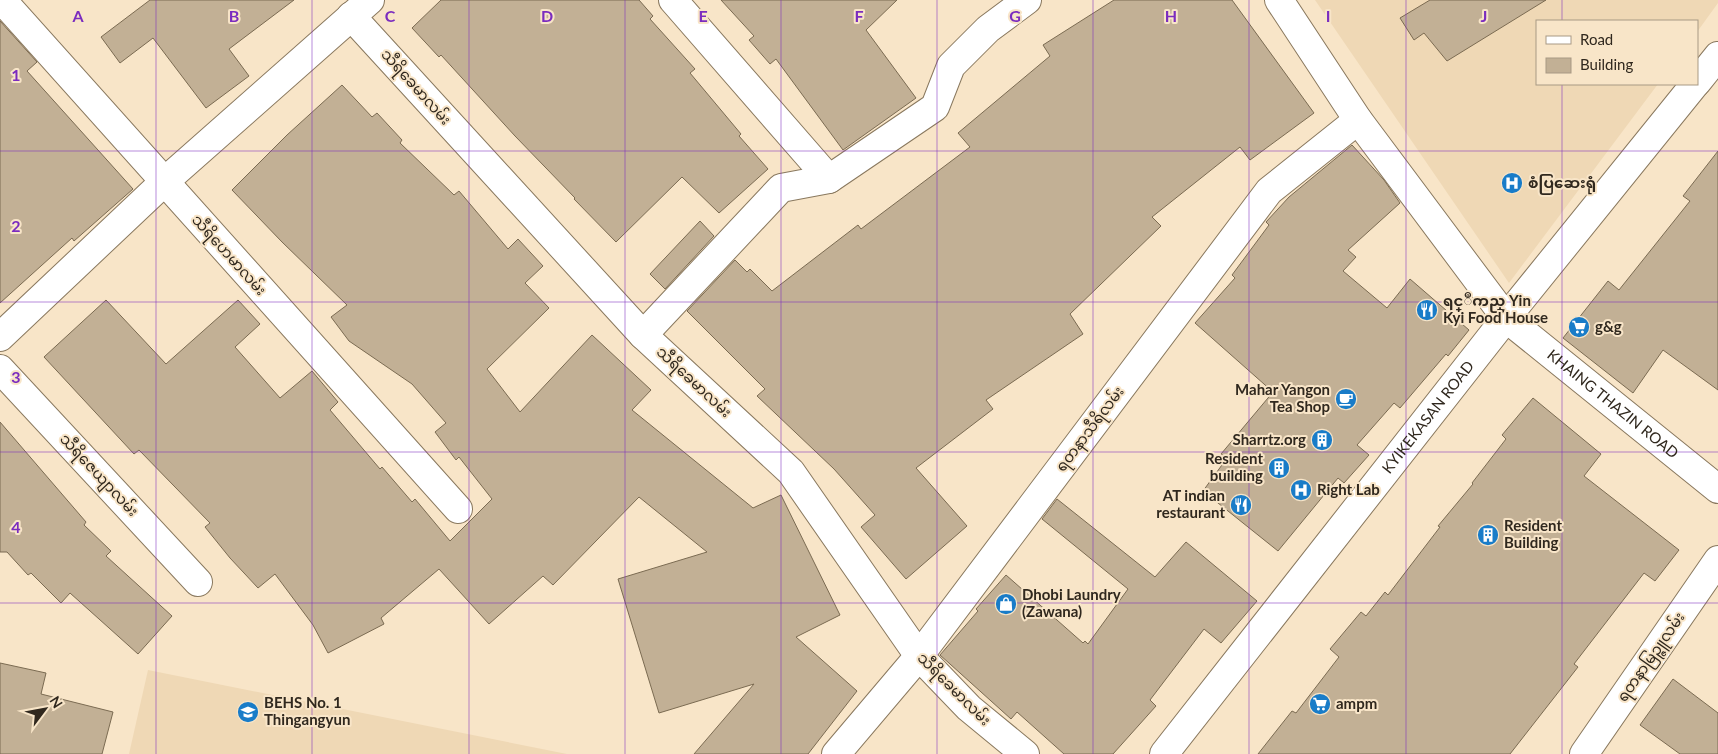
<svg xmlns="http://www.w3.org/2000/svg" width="1718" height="754" font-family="Lato,'Noto Sans Myanmar',sans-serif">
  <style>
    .built { fill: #efd8b5 }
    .building { fill: #c2b095; stroke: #7b6b52 }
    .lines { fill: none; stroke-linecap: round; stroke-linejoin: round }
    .minor-casing { stroke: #89785e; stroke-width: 30 }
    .tertiary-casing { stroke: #89785e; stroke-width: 30 }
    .minor { stroke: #fff; stroke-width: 28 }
    .tertiary { stroke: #fff; stroke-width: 28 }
    .grid { fill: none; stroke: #7b2cbf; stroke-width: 1; stroke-opacity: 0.55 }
    .labels { text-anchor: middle; stroke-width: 4; stroke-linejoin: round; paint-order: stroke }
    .street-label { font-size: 15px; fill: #30281e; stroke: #f8e5c8 }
    .poi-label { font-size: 15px; font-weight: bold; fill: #30281e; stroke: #f8e5c8; text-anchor: start }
    .grid-label { font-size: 16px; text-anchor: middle; font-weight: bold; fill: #7b2cbf; stroke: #f8e5c8; stroke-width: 4; stroke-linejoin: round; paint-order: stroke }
  </style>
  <rect width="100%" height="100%" fill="#f8e5c8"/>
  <g class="built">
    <path d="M 1315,0 L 1718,0 L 1718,3 L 1697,32 L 1697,21 L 1537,21 L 1537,84 L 1658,84 L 1509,283 Z"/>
    <path d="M 148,670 L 567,754 L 129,754 Z"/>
  </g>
  <g class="building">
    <path d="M 150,0 L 294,0 L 229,49 L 249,76 L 206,108 L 153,38 L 120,63 L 101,37 Z"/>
    <path d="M 441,0 L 639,0 L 653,16 L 650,19 L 695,69 L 690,73 L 741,134 L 739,136 L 768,169 L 719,213 L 682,177 L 616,242 L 574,199 L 575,198 L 515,136 L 441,55 L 439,57 L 412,28 Z"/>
    <path d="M 721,0 L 897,0 L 866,30 L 916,98 L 843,150 L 776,59 L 770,64 L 749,40 L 754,36 Z"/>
    <path d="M 1114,0 L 1232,0 L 1314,113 L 1250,160 L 1240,147 L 1152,217 L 1161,226 L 1070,314 L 1083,334 L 986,400 L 993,409 L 916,468 L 967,526 L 906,579 L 861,527 L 875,515 L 834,469 L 757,396 L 765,389 L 687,311 L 735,260 L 747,272 L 750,269 L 772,291 L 858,225 L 861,229 L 970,147 L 958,133 L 1050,56 L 1043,45 Z"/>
    <path d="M 1430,0 L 1546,0 L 1447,61 L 1424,33 L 1414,40 L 1400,18 Z"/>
    <path d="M 0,21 L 37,62 L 27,71 L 133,189 L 74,241 L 72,238 L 0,303 Z"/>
    <path d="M 342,85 L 372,117 L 377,113 L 402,140 L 400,143 L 454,195 L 459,191 L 508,249 L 518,239 L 543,266 L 525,283 L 549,308 L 487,369 L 520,412 L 592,335 L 651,390 L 632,410 L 753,508 L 781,495 L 840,615 L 796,637 L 857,691 L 808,754 L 694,754 L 754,684 L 659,713 L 618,579 L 707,552 L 639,497 L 553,585 L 543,576 L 489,624 L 439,569 L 381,618 L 384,624 L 328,653 L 313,625 L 275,574 L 258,588 L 230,558 L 205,527 L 210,523 L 139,450 L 134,454 L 44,357 L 106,300 L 166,364 L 238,300 L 260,324 L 235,347 L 280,398 L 312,371 L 338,402 L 330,410 L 380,469 L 382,467 L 412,502 L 415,499 L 450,541 L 492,499 L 459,457 L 456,460 L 435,432 L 446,423 L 412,384 L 349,341 L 331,317 L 347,305 L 282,242 L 232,190 L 287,135 Z"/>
    <path d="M 1352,145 L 1384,180 L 1400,203 L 1348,250 L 1356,257 L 1343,271 L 1387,308 L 1410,279 L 1469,330 L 1448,356 L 1446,354 L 1400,408 L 1394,403 L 1357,445 L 1369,455 L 1344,483 L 1338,478 L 1278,551 L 1203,491 L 1227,458 L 1221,454 L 1273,392 L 1195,323 L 1235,278 L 1232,275 L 1269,225 L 1266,222 L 1289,197 Z"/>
    <path d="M 1718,151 L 1718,390 L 1663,350 L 1633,393 L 1563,338 L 1608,281 L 1619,290 L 1690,201 L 1683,196 Z"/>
    <path d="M 700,221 L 714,236 L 665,289 L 650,274 Z"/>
    <path d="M 1533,398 L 1601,454 L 1584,476 L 1679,550 L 1655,581 L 1644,573 L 1574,664 L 1578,667 L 1510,754 L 1258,754 L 1292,711 L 1296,713 L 1339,657 L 1330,649 L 1361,612 L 1366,616 L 1385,592 L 1388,595 L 1440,527 L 1438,526 L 1473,484 L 1472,483 L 1506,439 L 1502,435 Z"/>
    <path d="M 0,422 L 86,522 L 84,525 L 111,551 L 106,556 L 172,616 L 138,654 L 70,593 L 61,603 L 31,573 L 28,575 L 7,552 L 0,552 Z"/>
    <path d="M 1057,499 L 1155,577 L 1186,542 L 1257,601 L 1221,643 L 1204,629 L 1150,700 L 1156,706 L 1113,754 L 1064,754 L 1017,712 L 1011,719 L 940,655 L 978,611 L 976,609 L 1006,575 L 1083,643 L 1085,641 L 1088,644 L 1128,589 L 1042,519 Z"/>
    <path d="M 0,663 L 46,673 L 41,694 L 113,712 L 102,754 L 0,754 Z"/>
    <path d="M 1673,679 L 1718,713 L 1718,754 L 1680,754 L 1640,725 Z"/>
  </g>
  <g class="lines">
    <g class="minor-casing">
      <g id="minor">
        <path d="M 2,0 L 458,509"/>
        <path d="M 673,0 L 829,179"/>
        <path id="s1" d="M 1279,0 L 1358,120 L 1506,318 L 1718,489"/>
        <path d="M 351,16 L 643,335 L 791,472 L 919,656 L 969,708 L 1025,754"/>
        <path d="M 643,335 L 781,188 L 829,179 L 935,107 L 951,66 L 988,29 L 1027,0"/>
        <path d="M 0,337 L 164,182 L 370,0"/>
        <path d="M 0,369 L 198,582"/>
        <path d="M 836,754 L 919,656 L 1269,191 L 1358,120"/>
        <path d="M 1584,754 L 1718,560"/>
      </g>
    </g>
    <g class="tertiary-casing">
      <g id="tertiary">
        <path d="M 1697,82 L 1718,56"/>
        <path id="s2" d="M 1164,754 L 1506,318 L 1695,84"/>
      </g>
    </g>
    <use href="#minor" class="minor"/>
    <use href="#tertiary" class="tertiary"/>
  </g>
  <path class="grid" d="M 156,0 L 156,754M 312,0 L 312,754M 469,0 L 469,754M 625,0 L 625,754M 781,0 L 781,754M 937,0 L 937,754M 1093,0 L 1093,754M 1249,0 L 1249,754M 1406,0 L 1406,754M 1562,0 L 1562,21M 1562,84 L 1562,754M 0,151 L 1718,151M 0,302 L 1718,302M 0,452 L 1718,452M 0,603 L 1718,603"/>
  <defs>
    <g id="hospital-disc" transform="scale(1.125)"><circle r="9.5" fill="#197cc8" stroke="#f8e5c8"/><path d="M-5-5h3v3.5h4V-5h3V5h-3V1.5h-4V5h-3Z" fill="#fff"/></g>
    <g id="restaurant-disc" transform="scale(1.125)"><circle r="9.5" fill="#197cc8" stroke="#f8e5c8"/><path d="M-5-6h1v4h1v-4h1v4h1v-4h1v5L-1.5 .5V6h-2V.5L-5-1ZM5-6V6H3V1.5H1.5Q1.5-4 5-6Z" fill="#fff"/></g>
    <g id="supermarket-disc" transform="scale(1.125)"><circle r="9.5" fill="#197cc8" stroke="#f8e5c8"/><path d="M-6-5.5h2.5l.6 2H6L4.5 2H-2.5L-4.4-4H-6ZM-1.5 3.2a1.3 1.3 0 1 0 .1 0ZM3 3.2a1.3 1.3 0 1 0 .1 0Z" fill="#fff"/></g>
    <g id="cafe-disc" transform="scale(1.125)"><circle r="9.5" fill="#197cc8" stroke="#f8e5c8"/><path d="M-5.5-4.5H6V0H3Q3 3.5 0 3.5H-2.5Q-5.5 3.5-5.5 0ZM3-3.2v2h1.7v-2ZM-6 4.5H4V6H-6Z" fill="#fff"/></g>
    <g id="building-disc" transform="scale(1.125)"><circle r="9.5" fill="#197cc8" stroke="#f8e5c8"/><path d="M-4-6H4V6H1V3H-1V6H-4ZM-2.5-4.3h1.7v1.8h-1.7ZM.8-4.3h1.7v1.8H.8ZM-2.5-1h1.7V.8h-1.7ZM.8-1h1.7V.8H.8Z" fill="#fff"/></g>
    <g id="shop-disc" transform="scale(1.125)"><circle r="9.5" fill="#197cc8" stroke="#f8e5c8"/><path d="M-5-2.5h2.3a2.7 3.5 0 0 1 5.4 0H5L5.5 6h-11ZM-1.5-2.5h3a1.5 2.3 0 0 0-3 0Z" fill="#fff"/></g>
    <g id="school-disc" transform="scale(1.125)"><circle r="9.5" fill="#197cc8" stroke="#f8e5c8"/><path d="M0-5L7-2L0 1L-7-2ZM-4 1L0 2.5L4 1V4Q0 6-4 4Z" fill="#fff"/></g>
  </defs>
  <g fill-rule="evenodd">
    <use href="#hospital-disc" x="1512" y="183"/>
    <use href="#restaurant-disc" x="1427" y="310"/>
    <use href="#supermarket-disc" x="1579" y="327"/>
    <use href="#cafe-disc" x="1346" y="399"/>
    <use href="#building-disc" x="1322" y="440"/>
    <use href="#building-disc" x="1279" y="468"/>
    <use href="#hospital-disc" x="1301" y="490"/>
    <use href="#restaurant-disc" x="1241" y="505"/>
    <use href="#building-disc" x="1488" y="535"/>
    <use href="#shop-disc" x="1006" y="604"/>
    <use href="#supermarket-disc" x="1320" y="704"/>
    <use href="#school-disc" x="248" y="712"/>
  </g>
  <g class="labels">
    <g class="street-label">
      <text transform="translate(416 87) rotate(48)" y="5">သီရိခေမာလမ်း</text>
      <text transform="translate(229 255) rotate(48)" y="5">သီရိဟေမာလမ်း</text>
      <text transform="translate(694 382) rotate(43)" y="5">သီရိခေမာလမ်း</text>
      <text dy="5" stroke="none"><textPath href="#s1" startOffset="528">KHAING THAZIN ROAD</textPath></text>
      <text dy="5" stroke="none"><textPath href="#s2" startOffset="428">KYIKEKASAN ROAD</textPath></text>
      <text transform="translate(1090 429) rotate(-53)" y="5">ရတနာသီရိလမ်း</text>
      <text transform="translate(99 475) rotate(47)" y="5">သီရိဇေယျာလမ်း</text>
      <text transform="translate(1651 657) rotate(-55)" y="5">ရတနာမြဉ္ဇူလမ်း</text>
      <text transform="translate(954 689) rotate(45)" y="5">သီရိခေမာလမ်း</text>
    </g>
    <g class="poi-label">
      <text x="1528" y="188">စံပြဆေးရုံ</text>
      <text x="1443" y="306">ရင္ဳကည္ Yin<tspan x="1443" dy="17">Kyi Food House</tspan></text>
      <text x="1595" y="332">g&amp;g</text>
      <text x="1330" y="395" text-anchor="end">Mahar Yangon<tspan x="1330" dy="17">Tea Shop</tspan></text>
      <text x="1306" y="445" text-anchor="end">Sharrtz.org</text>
      <text x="1263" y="464" text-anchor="end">Resident<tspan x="1263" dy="17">building</tspan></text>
      <text x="1317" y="495">Right Lab</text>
      <text x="1225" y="501" text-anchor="end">AT indian<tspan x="1225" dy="17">restaurant</tspan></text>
      <text x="1504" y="531">Resident<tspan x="1504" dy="17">Building</tspan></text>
      <text x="1022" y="600">Dhobi Laundry<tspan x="1022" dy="17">(Zawana)</tspan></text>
      <text x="264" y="708">BEHS No. 1<tspan x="264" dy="17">Thingangyun</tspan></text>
      <text x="1336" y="709">ampm</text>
    </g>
  </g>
  <g class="grid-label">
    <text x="78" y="22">A</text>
    <text x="234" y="22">B</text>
    <text x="390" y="22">C</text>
    <text x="547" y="22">D</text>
    <text x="703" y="22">E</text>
    <text x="859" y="22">F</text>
    <text x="1015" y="22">G</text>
    <text x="1171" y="22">H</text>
    <text x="1328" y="22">I</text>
    <text x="1484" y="22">J</text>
    <text x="16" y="81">1</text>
    <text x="16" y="232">2</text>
    <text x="16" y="383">3</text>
    <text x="16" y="533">4</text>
  </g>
  <rect x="1536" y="20" width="162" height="65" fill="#f8e5c8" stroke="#a89984"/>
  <rect x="1546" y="36" width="25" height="8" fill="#ffffff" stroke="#a89984"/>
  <text x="1580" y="45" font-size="15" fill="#30281e">Road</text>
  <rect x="1546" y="58" width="25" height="15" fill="#c2b095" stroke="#a89984"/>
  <text x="1580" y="70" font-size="15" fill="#30281e">Building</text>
  <g transform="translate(45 709) rotate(58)" stroke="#f8e5c8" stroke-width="4" paint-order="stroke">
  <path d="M0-4L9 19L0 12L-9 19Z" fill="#30281e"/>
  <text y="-8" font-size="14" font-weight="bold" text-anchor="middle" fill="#30281e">N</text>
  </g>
</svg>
